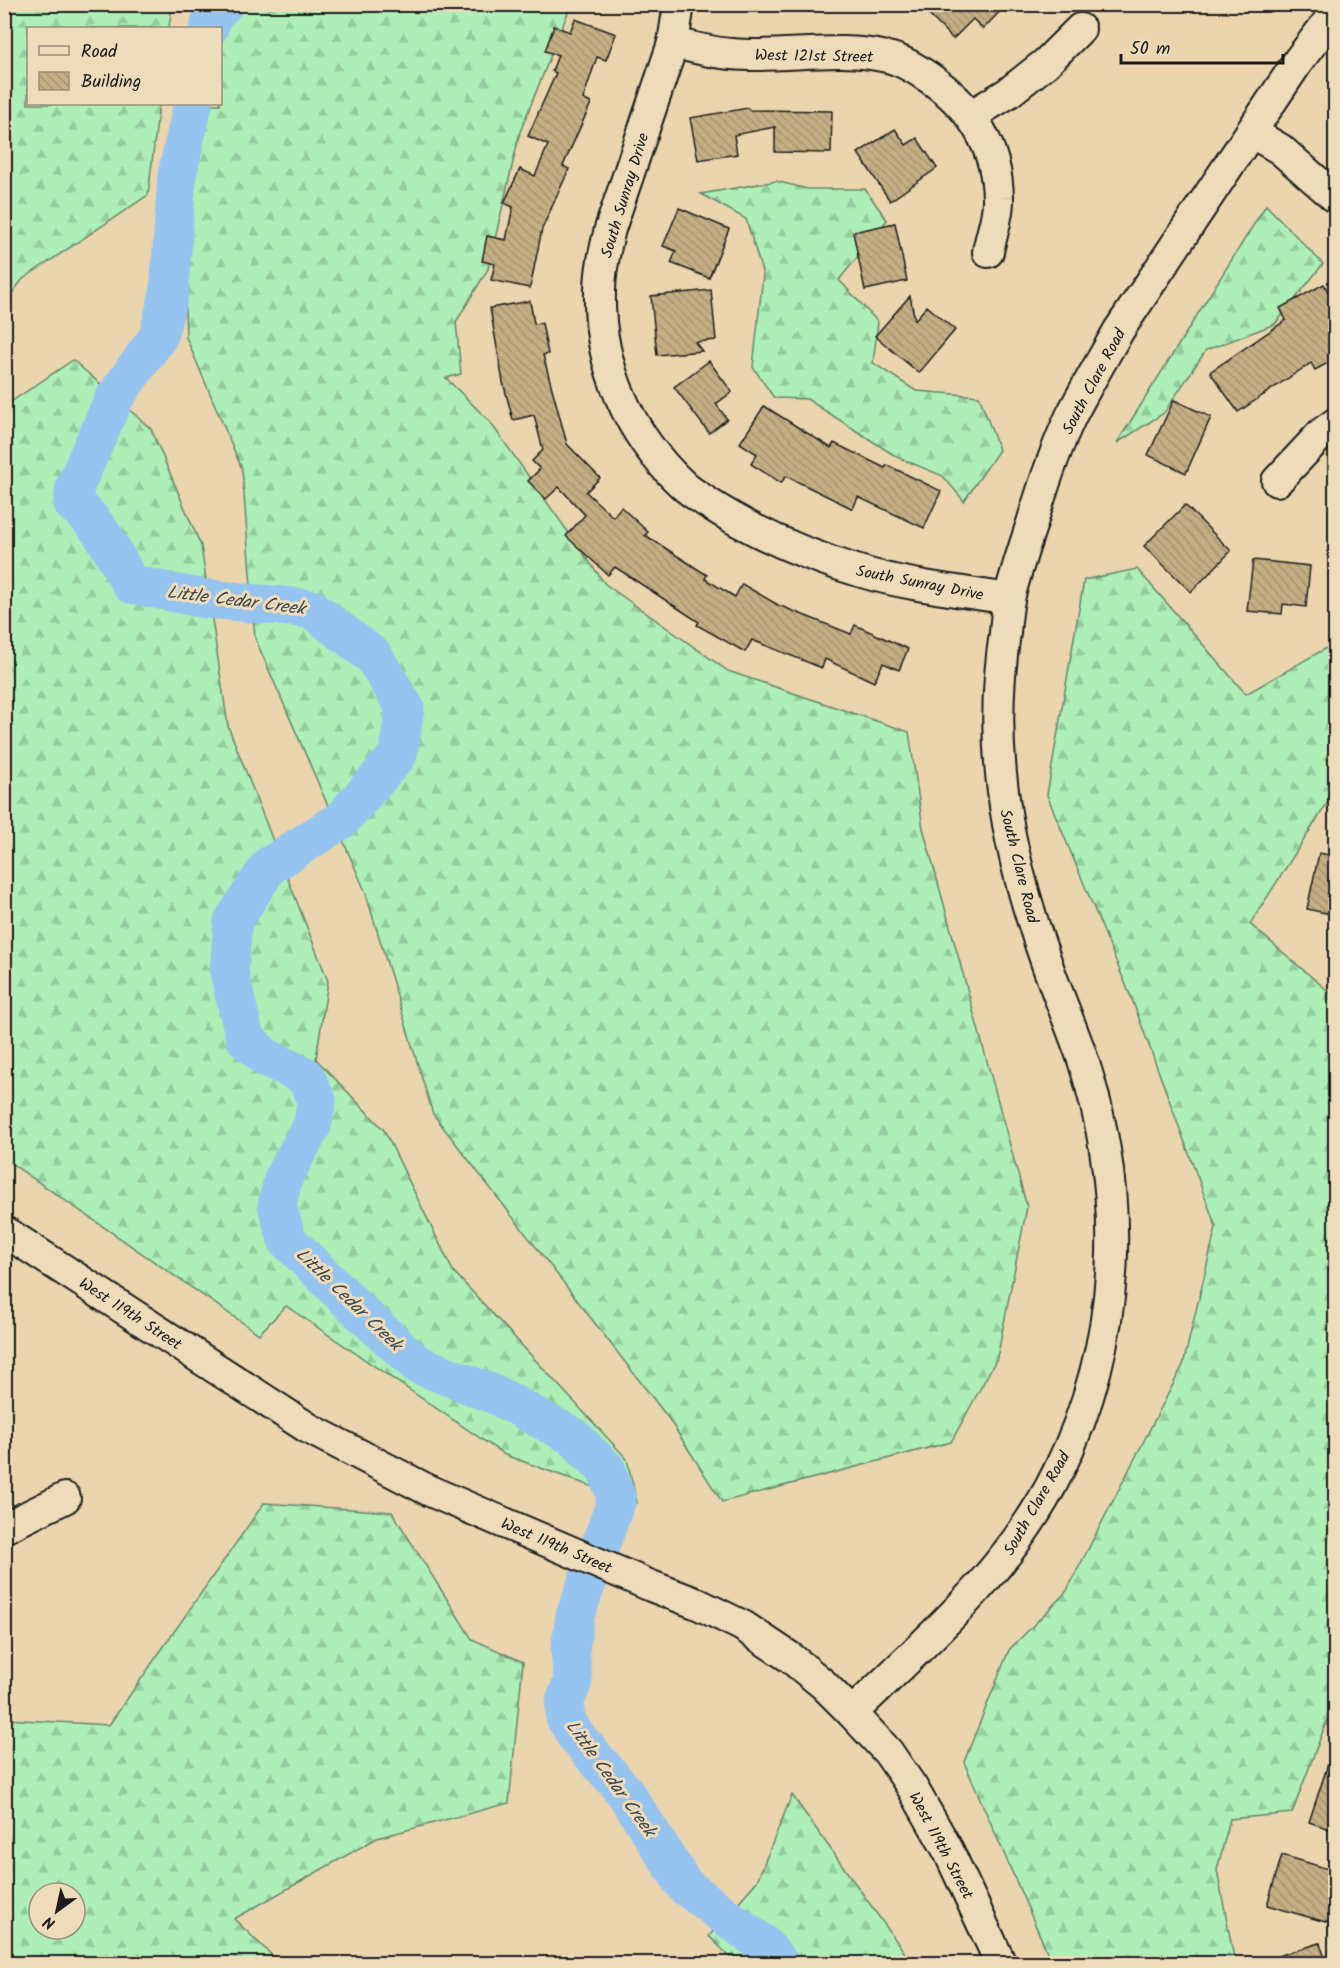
<svg xmlns="http://www.w3.org/2000/svg" width="1340" height="1968" font-family="Kalam,sans-serif">
  <style>
    .forest { fill: url(#forest-firs); stroke: #64866a; stroke-width: 1.5; fill-rule: evenodd }
    .lines { fill: none; stroke-linecap: round; stroke-linejoin: round }
    .river { stroke: #95c4f0; stroke-width: 39 }
    .building { fill: url(#building-back-hatch); stroke: #1c1c1c; stroke-width: 1.5 }
    .minor-casing { stroke: #1c1c1c; stroke-width: 34 }
    .minor { stroke: #eedbb9; stroke-width: 30 }
    .labels { text-anchor: middle; stroke-width: 6; stroke-linejoin: round; paint-order: stroke }
    .street-label { font-size: 16px; fill: #1c1c1c; stroke: #eedbb9 }
    .water-label { font-size: 18px; font-style: italic; fill: #3a4651; stroke: #eedbb9 }
  </style>
  <defs>
    <pattern id="forest-firs" width="22" height="20" patternUnits="userSpaceOnUse" patternTransform="scale(1.5)"><rect width="22" height="20" fill="#adefb7"/><path d="M5 1l3.5 6h-7zM16 11l3.5 6h-7z" fill="#94cc9d"/></pattern>
    <pattern id="building-back-hatch" width="6" height="6" patternUnits="userSpaceOnUse" patternTransform="scale(1.5)"><rect width="6" height="6" fill="#c4ae84"/><path d="M-1 5l2 2M0 0l6 6M5-1l2 2" fill="none" stroke="#a89571"/></pattern>
  </defs>
  <rect width="100%" height="100%" fill="#ead5ae"/>
  <filter id="ink" filterUnits="userSpaceOnUse"><feTurbulence type="fractalNoise" baseFrequency=".0167" numOctaves="2"/><feDisplacementMap in="SourceGraphic" scale="12" xChannelSelector="R" yChannelSelector="G"/><feConvolveMatrix kernelMatrix="1 2 1 2 8 2 1 2 1" color-interpolation-filters="sRGB"/></filter>
  <g filter="url(#ink)">
    <g class="forest">
      <path d="M 5,4 L 172,5 L 169,28 L 28,28 L 28,104 L 159,104 L 148,195 L 23,279 L 5,302 Z"/>
      <path d="M 202,5 L 571,5 L 520,132 L 488,269 L 456,322 L 461,374 L 446,378 L 490,422 L 605,584 L 728,671 L 909,732 L 923,828 L 1027,1207 L 997,1358 L 951,1442 L 722,1502 L 669,1419 L 433,1114 L 365,891 L 255,638 L 242,469 L 186,337 L 178,109 L 179,104 L 220,104 L 220,28 L 196,28 Z"/>
      <path d="M 776,181 L 807,189 L 865,189 L 887,220 L 839,280 L 878,322 L 873,363 L 916,391 L 979,396 L 999,450 L 964,501 L 943,476 L 897,457 L 807,399 L 774,398 L 753,367 L 763,275 L 746,219 L 701,194 Z"/>
      <path d="M 1266,205 L 1323,264 L 1275,324 L 1206,350 L 1164,413 L 1117,443 Z"/>
      <path d="M 73,360 L 151,429 L 201,546 L 228,726 L 328,981 L 316,1059 L 384,1130 L 453,1271 L 627,1459 L 637,1503 L 505,1455 L 286,1306 L 259,1334 L 5,1159 L 5,406 Z"/>
      <path d="M 1137,569 L 1246,694 L 1335,643 L 1335,791 L 1250,924 L 1335,997 L 1335,1699 L 1292,1813 L 1230,1819 L 1217,1870 L 1235,1963 L 1052,1963 L 964,1762 L 1009,1650 L 1066,1592 L 1183,1365 L 1216,1227 L 1133,1002 L 1047,795 L 1084,580 Z"/>
      <path d="M 264,1503 L 392,1512 L 472,1639 L 523,1662 L 509,1803 L 377,1838 L 234,1919 L 280,1963 L 5,1963 L 5,1719 L 109,1725 ZM 39,1893 L 75,1893 L 75,1929 L 39,1929 Z"/>
      <path d="M 792,1795 L 912,1963 L 736,1963 L 709,1936 L 757,1881 Z"/>
    </g>
    <g class="lines">
      <g class="river">
        <path d="M 209,28 L 212,16 L 224,4"/>
        <path d="M 193,104 L 177,175 L 169,294 L 158,337 L 115,397 L 75,486 L 73,504 C 101,523 114,555 131,584 L 199,598 L 312,609 L 373,656 L 405,708 L 398,755 L 341,820 L 269,866 L 233,921 L 229,972 L 245,1038 L 265,1057 L 305,1076 L 317,1101 L 312,1126 L 284,1176 L 277,1205 L 287,1240 L 354,1306 L 417,1364 L 498,1396 L 572,1436 L 606,1469 L 617,1499 L 575,1616 L 570,1650 L 573,1681 L 565,1701 L 565,1717 L 575,1735 L 624,1791 L 685,1886 L 763,1944 L 780,1964"/>
      </g>
    </g>
    <g class="building">
      <path d="M 918,4 L 1007,4 L 983,29 L 973,19 L 953,39 Z"/>
      <path d="M 575,19 L 616,34 L 606,60 L 597,57 L 583,99 L 591,103 L 563,166 L 569,169 L 542,229 L 530,288 L 491,280 L 495,264 L 482,261 L 487,236 L 506,240 L 513,207 L 504,203 L 520,169 L 535,176 L 548,145 L 528,136 L 556,73 L 552,71 L 558,55 L 545,51 L 554,26 L 570,32 Z"/>
      <path d="M 748,108 L 749,110 L 832,111 L 831,153 L 775,152 L 775,127 L 734,135 L 737,154 L 698,160 L 690,118 Z"/>
      <path d="M 895,129 L 906,145 L 917,138 L 937,168 L 890,201 L 858,153 Z"/>
      <path d="M 679,208 L 729,229 L 709,278 L 671,263 L 676,251 L 663,246 Z"/>
      <path d="M 895,223 L 907,281 L 865,290 L 853,232 Z"/>
      <path d="M 1324,284 L 1335,304 L 1335,359 L 1315,370 L 1311,363 L 1238,412 L 1210,372 L 1286,320 L 1280,308 Z"/>
      <path d="M 711,290 L 716,340 L 695,342 L 702,351 L 657,355 L 651,296 Z"/>
      <path d="M 910,296 L 915,320 L 927,306 L 955,330 L 919,373 L 875,336 Z"/>
      <path d="M 530,301 L 534,324 L 542,323 L 548,354 L 543,355 L 567,444 L 600,478 L 586,492 L 613,517 L 621,507 L 648,532 L 645,535 L 707,575 L 705,579 L 735,597 L 742,584 L 778,605 L 851,634 L 855,625 L 908,649 L 899,670 L 883,663 L 874,682 L 825,659 L 822,668 L 752,640 L 745,652 L 697,625 L 699,622 L 615,567 L 608,575 L 566,536 L 585,515 L 559,487 L 546,499 L 528,481 L 540,469 L 532,461 L 543,450 L 534,415 L 513,420 L 503,382 L 490,308 Z"/>
      <path d="M 709,361 L 732,392 L 716,404 L 727,419 L 709,433 L 674,387 Z"/>
      <path d="M 1174,400 L 1211,417 L 1186,473 L 1148,455 Z"/>
      <path d="M 764,406 L 831,448 L 834,443 L 885,468 L 887,465 L 941,491 L 924,528 L 858,497 L 853,509 L 786,476 L 781,483 L 751,464 L 757,454 L 740,443 Z"/>
      <path d="M 1185,505 L 1231,551 L 1191,592 L 1144,546 Z"/>
      <path d="M 1253,560 L 1310,566 L 1306,607 L 1283,604 L 1282,614 L 1247,611 Z"/>
      <path d="M 1319,853 L 1335,856 L 1335,915 L 1307,909 Z"/>
      <path d="M 1332,1752 L 1335,1752 L 1335,1831 L 1309,1822 Z"/>
      <path d="M 1282,1855 L 1335,1871 L 1335,1901 L 1329,1923 L 1267,1905 Z"/>
      <path d="M 1320,1943 L 1327,1964 L 1268,1964 L 1268,1959 Z"/>
    </g>
    <g class="lines">
      <g class="minor-casing">
        <g id="minor">
          <path d="M 679,4 L 673,43 L 610,229 C 605,249 600,270 600,291 C 598,365 629,435 683,485 C 689,491 698,496 705,501 C 752,532 808,556 862,572 C 909,586 960,591 1009,599"/>
          <path d="M 673,43 C 693,47 712,53 732,54 C 783,59 836,45 887,57 C 902,60 916,69 928,77 C 971,106 997,145 998,198 C 999,215 991,235 988,252"/>
          <path d="M 972,115 L 1008,93 L 1046,63 L 1080,29"/>
          <path d="M 1251,132 L 1280,149 L 1336,198"/>
          <path d="M 1277,481 L 1322,433 L 1336,423"/>
          <path d="M 4,1231 L 308,1428 L 430,1491 L 651,1586 L 698,1604 L 743,1626 L 791,1658 L 823,1684 L 852,1713 L 888,1752 L 912,1787 L 948,1850 L 1001,1964"/>
          <path d="M 4,1528 L 65,1498"/>
          <path d="M 852,1713 C 928,1639 1011,1569 1058,1472 C 1122,1341 1128,1198 1083,1060 C 1072,1028 1059,998 1048,967 C 1028,911 1010,851 1003,791 C 996,739 997,685 1005,633 C 1006,620 1007,607 1010,595 C 1016,571 1024,547 1032,523 C 1043,486 1055,450 1071,416 C 1086,387 1103,358 1119,330 L 1299,60 L 1336,12"/>
        </g>
      </g>
      <use href="#minor" class="minor"/>
    </g>
  </g>
  <g class="labels">
    <g class="street-label">
      <text transform="translate(814 55) rotate(1)" y="6">West 121st Street</text>
      <text transform="translate(624 195) rotate(-73)" y="6">South Sunray Drive</text>
      <text transform="translate(1093 381) rotate(-62)" y="6">South Clare Road</text>
      <text transform="translate(920 582) rotate(11)" y="6">South Sunray Drive</text>
      <text transform="translate(1020 866) rotate(76)" y="6">South Clare Road</text>
      <text transform="translate(131 1313) rotate(33)" y="6">West 119th Street</text>
      <text transform="translate(1036 1503) rotate(-60)" y="6">South Clare Road</text>
      <text transform="translate(557 1545) rotate(23)" y="6">West 119th Street</text>
      <text transform="translate(942 1845) rotate(62)" y="6">West 119th Street</text>
    </g>
    <g class="water-label">
      <text transform="translate(236 600) rotate(7)" y="6">Little Cedar Creek</text>
      <text transform="translate(349 1299) rotate(44)" y="6">Little Cedar Creek</text>
      <text transform="translate(611 1778) rotate(54)" y="6">Little Cedar Creek</text>
    </g>
  </g>
  <rect width="1340" height="1968" fill="none" stroke="#eedbb9" stroke-width="24"/>
  <rect x="12" y="12" width="1316" height="1944" fill="none" stroke="#1c1c1c" stroke-width="2" filter="url(#ink)"/>
  <rect x="27" y="27" width="195" height="78" fill="#eedbb9" stroke="#9a8f7a" stroke-width="1.5"/>
  <rect x="39" y="46" width="30" height="9" fill="#eedbb9" stroke="#9a8f7a" stroke-width="1.5"/>
  <text x="81" y="57" font-size="18" fill="#1c1c1c">Road</text>
  <rect x="39" y="72" width="30" height="18" fill="url(#building-back-hatch)" stroke="#9a8f7a" stroke-width="1.5"/>
  <text x="81" y="87" font-size="18" fill="#1c1c1c">Building</text>
  <g transform="translate(57 1911) rotate(213)"><circle r="28" fill="#eedbb9" stroke="#9a8f7a" stroke-width="1.5"/>
  <path d="M0-4.5L10 22L0 15L-10 22Z" fill="#1c1c1c"/>
  <text y="-9" font-size="16" font-weight="bold" text-anchor="middle" fill="#1c1c1c">N</text>
  </g>
  <path d="M1121 54v9h162v-9" fill="none" stroke="#1c1c1c" stroke-width="3"/>
  <text x="1130" y="54" font-size="18" fill="#1c1c1c" stroke="#eedbb9" stroke-width="4.5" paint-order="stroke">50 m</text>
</svg>
